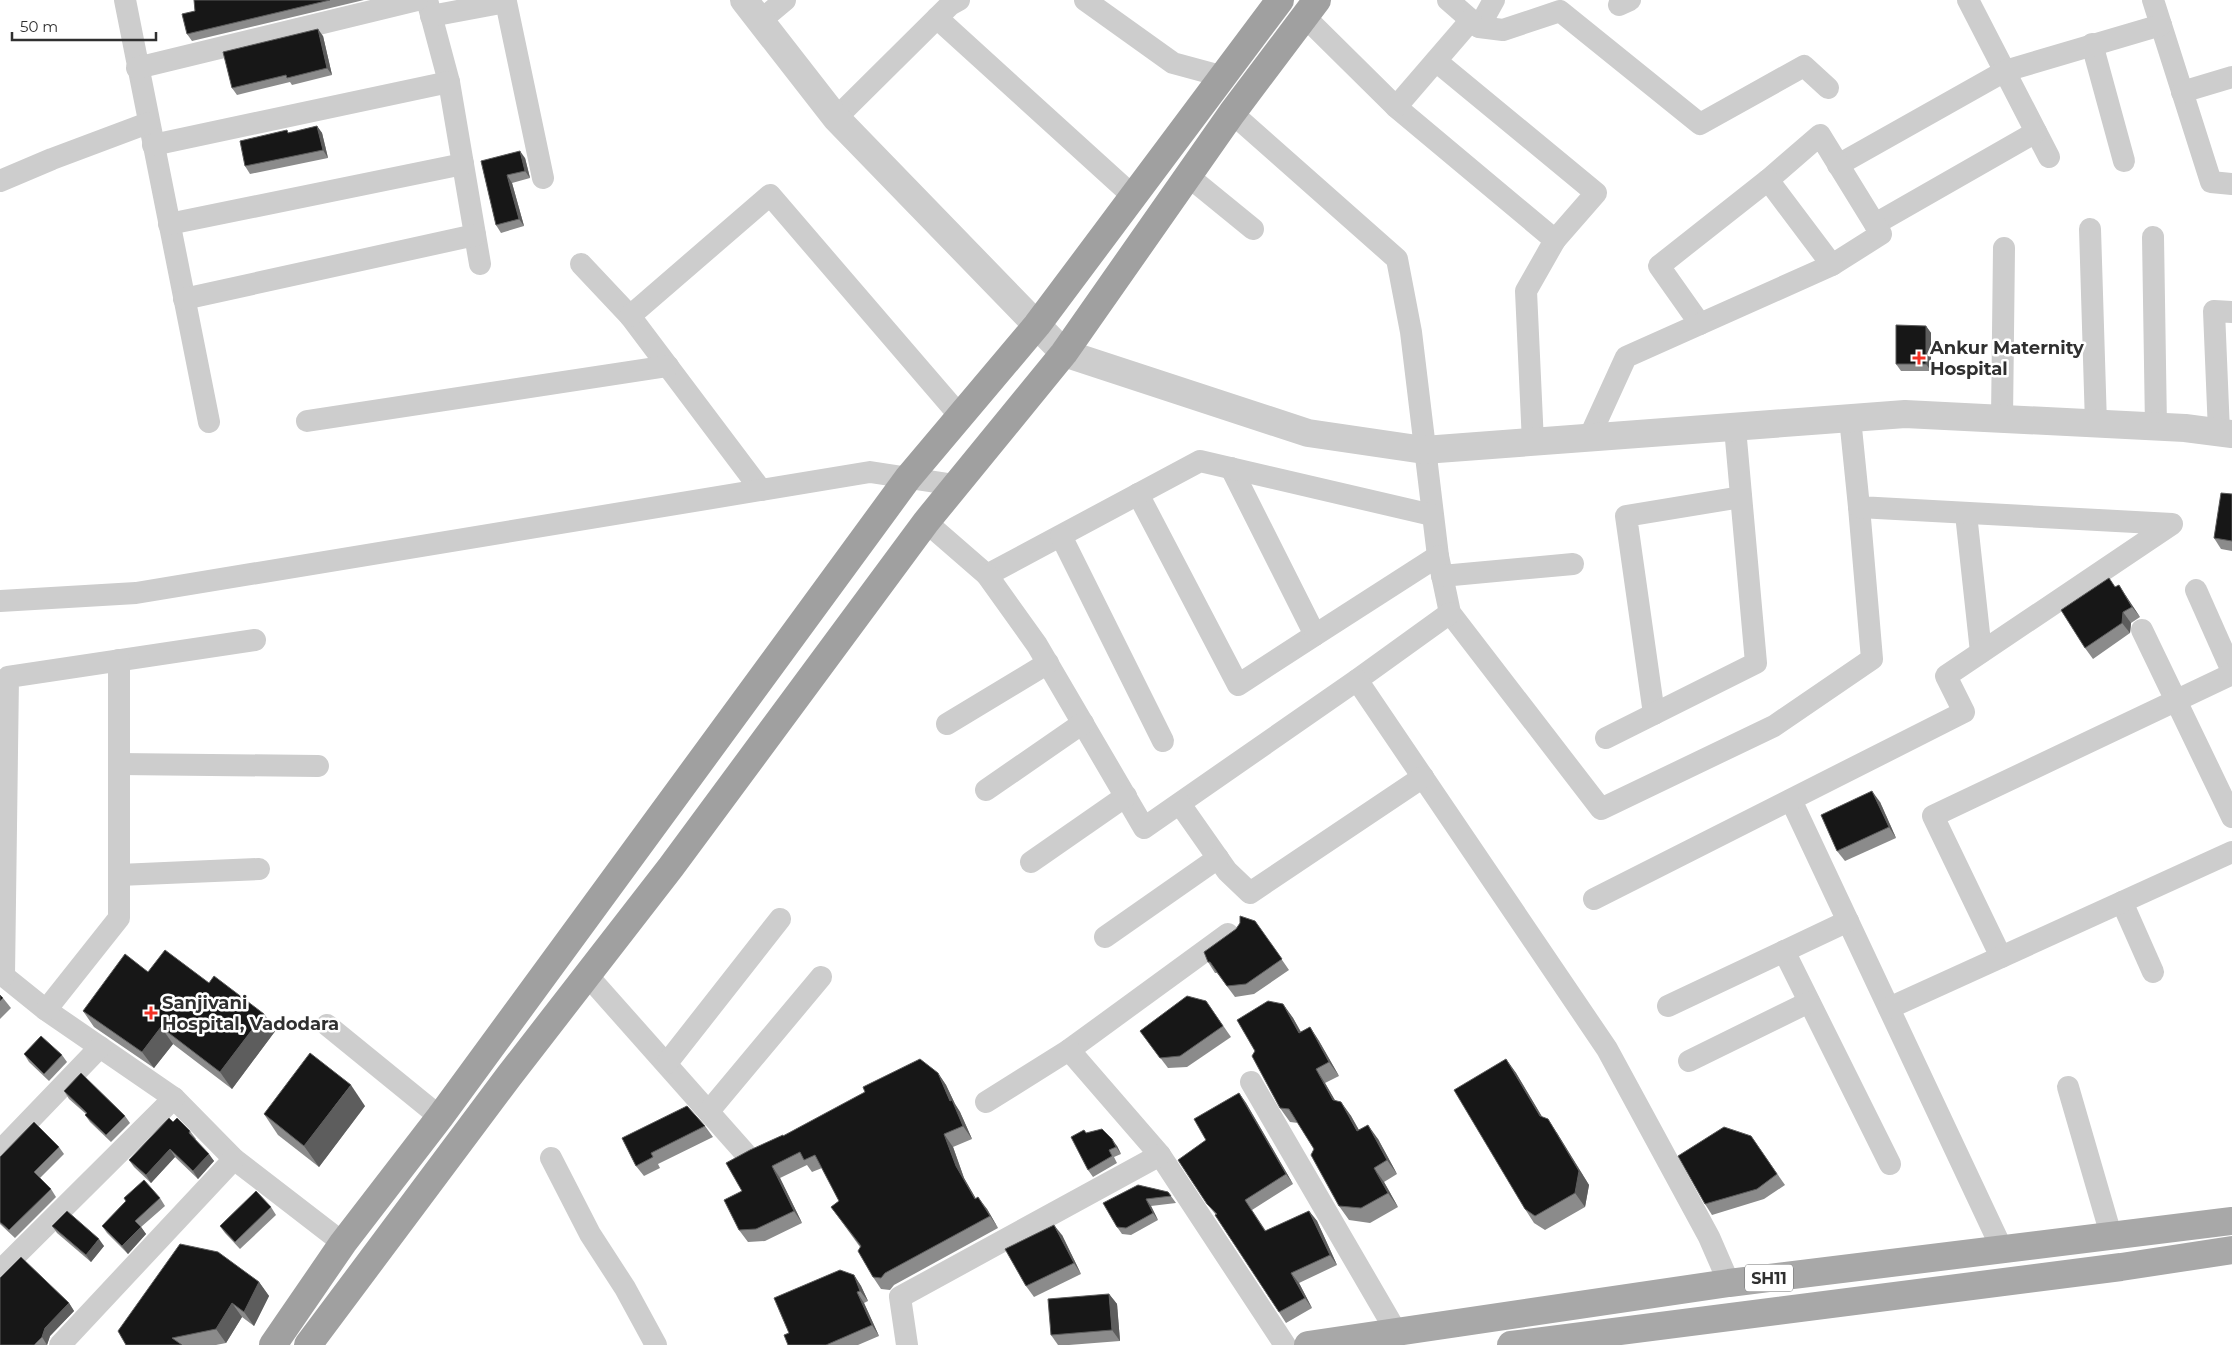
<svg xmlns="http://www.w3.org/2000/svg" width="2232" height="1345" font-family="Montserrat,sans-serif">
  <style>
    .lines { fill: none; stroke-linecap: round; stroke-linejoin: round }
    .minor { stroke: #cdcdcd; stroke-width: 22 }
    .tertiary { stroke: #cdcdcd; stroke-width: 28 }
    .primary { stroke: #a8a8a8; stroke-width: 28 }
    .trunk { stroke: #a0a0a0; stroke-width: 28 }
    .wall { fill: #8b8b8b }
    .shaded-wall { fill: #5d5d5d }
    .building { fill: #171717; stroke: #5d5d5d }
    .poi-dot { fill: #f33125; stroke: #fff; stroke-width: 2 }
    .labels { text-anchor: middle; stroke-width: 5; stroke-linejoin: round; paint-order: stroke }
    .shield { fill: #fff; stroke: #6e6e6e; stroke-width: 1 }
    .shield-label { font-size: 16px; font-weight: bold; fill: #303030 }
    .poi-label { font-size: 18px; font-weight: bold; fill: #303030; stroke: #fff; text-anchor: start }
  </style>
  <rect width="100%" height="100%" fill="#fff"/>
  <g class="lines">
    <g class="minor">
      <path d="M 125,0 L 209,422"/>
      <path d="M 427,0 L 449,82 L 480,264"/>
      <path d="M 1085,0 L 1173,63 L 1221,76"/>
      <path d="M 1448,0 L 1479,27 L 1503,30 L 1560,11 L 1700,124 L 1804,66 L 1828,88"/>
      <path d="M 1968,0 L 2049,157"/>
      <path d="M 2153,0 L 2211,182 L 2232,184"/>
      <path d="M 1619,5 L 1630,0"/>
      <path d="M 431,16 L 506,2 L 543,178"/>
      <path d="M 1304,16 L 1396,107 L 1555,240 L 1526,291 L 1533,443"/>
      <path d="M 937,18 L 1134,197"/>
      <path d="M 760,21 L 785,0"/>
      <path d="M 1479,27 L 1494,0"/>
      <path d="M 2092,44 L 2124,161"/>
      <path d="M 1436,61 L 1596,193 L 1555,240"/>
      <path d="M 137,68 L 417,0"/>
      <path d="M 2182,92 L 2232,77"/>
      <path d="M 1396,107 L 1471,20"/>
      <path d="M 1232,113 L 1397,259 L 1411,332 L 1438,556 L 1450,613 L 1601,809 L 1774,726 L 1872,659 L 1859,507"/>
      <path d="M 836,118 L 950,5 L 959,0"/>
      <path d="M 153,145 L 449,82"/>
      <path d="M 1838,165 L 2005,71 L 2161,25"/>
      <path d="M 1188,176 L 1253,229"/>
      <path d="M 0,181 L 52,159 L 148,123"/>
      <path d="M 169,224 L 463,164"/>
      <path d="M 1875,224 L 2036,132"/>
      <path d="M 2090,229 L 2096,424"/>
      <path d="M 2153,237 L 2156,427"/>
      <path d="M 581,264 L 630,316 L 761,490"/>
      <path d="M 184,299 L 475,235"/>
      <path d="M 630,316 L 770,195 L 960,416"/>
      <path d="M 1700,324 L 1659,266 L 1768,180 L 1820,135 L 1881,234 L 1832,265"/>
      <path d="M 2002,419 L 2004,248"/>
      <path d="M 307,421 L 668,366"/>
      <path d="M 2219,432 L 2214,311 L 2232,312"/>
      <path d="M 1589,438 L 1626,357 L 1832,265 L 1768,180"/>
      <path d="M 1138,494 L 1238,685 L 1315,635 L 1231,468"/>
      <path d="M 1966,514 L 1981,652"/>
      <path d="M 926,522 L 987,575 L 1200,461 L 1432,515"/>
      <path d="M 1061,536 L 1163,741"/>
      <path d="M 987,575 L 1037,645 L 1144,828 L 1357,680 L 1450,613"/>
      <path d="M 1442,576 L 1573,564"/>
      <path d="M 2196,590 L 2232,671"/>
      <path d="M 0,601 L 136,593 L 870,472 L 955,485"/>
      <path d="M 2142,630 L 2232,817"/>
      <path d="M 1315,635 L 1438,556"/>
      <path d="M 1357,680 L 1607,1049 L 1709,1237 L 1729,1283"/>
      <path d="M 1654,714 L 1626,516 L 1741,497"/>
      <path d="M 947,724 L 1048,663"/>
      <path d="M 1606,738 L 1756,663 L 1735,428"/>
      <path d="M 119,764 L 318,766"/>
      <path d="M 986,790 L 1083,723"/>
      <path d="M 1791,800 L 2002,1249"/>
      <path d="M 1180,804 L 1227,871 L 1250,893 L 1423,777"/>
      <path d="M 1031,862 L 1126,796"/>
      <path d="M 119,875 L 259,869"/>
      <path d="M 1594,899 L 1964,712 L 1946,676 L 2172,524 L 1859,507 L 1850,418"/>
      <path d="M 2122,902 L 2153,972"/>
      <path d="M 1105,937 L 1218,858"/>
      <path d="M 1784,951 L 1890,1164"/>
      <path d="M 2001,957 L 1933,816 L 2232,674"/>
      <path d="M 0,973 L 46,1010 L 174,1098 L 234,1159 L 343,1243"/>
      <path d="M 587,975 L 745,1153"/>
      <path d="M 4,976 L 8,677 L 255,640"/>
      <path d="M 1668,1006 L 1848,921"/>
      <path d="M 1889,1008 L 2232,852"/>
      <path d="M 46,1010 L 119,918 L 119,660"/>
      <path d="M 327,1025 L 440,1117"/>
      <path d="M 1069,1050 L 1228,934"/>
      <path d="M 1689,1061 L 1809,1002"/>
      <path d="M 667,1063 L 780,919"/>
      <path d="M 1251,1082 L 1397,1333"/>
      <path d="M 2068,1087 L 2111,1235"/>
      <path d="M 986,1102 L 1069,1050 L 1160,1155 L 1285,1345"/>
      <path d="M 709,1111 L 821,977"/>
      <path d="M 0,1151 L 100,1047"/>
      <path d="M 551,1158 L 590,1234 L 625,1288 L 656,1345"/>
      <path d="M 0,1271 L 174,1098"/>
      <path d="M 60,1345 L 234,1159"/>
      <path d="M 907,1345 L 900,1297 L 1160,1155"/>
    </g>
    <path class="tertiary" d="M 744,0 L 836,118 L 1064,353 L 1308,433 L 1424,450 L 1905,414 L 2185,428 L 2232,434"/>
    <g class="primary">
      <path d="M 1308,1345 L 1729,1283 L 2232,1221"/>
      <path d="M 1511,1345 L 2121,1267 L 2232,1250"/>
    </g>
    <g class="trunk">
      <path d="M 273,1345 L 343,1243 L 440,1117 L 908,478 L 1037,325 L 1280,0"/>
      <path d="M 308,1345 L 509,1076 L 671,867 L 926,522 L 1064,353 L 1232,113 L 1317,0"/>
    </g>
  </g>
  <g class="wall">
    <path d="M 194,0 L 364,0 L 192,41 L 187,34 L 195,11 Z"/>
    <path d="M 323,36 L 332,75 L 292,85 L 290,82 L 237,95 L 232,88 Z"/>
    <path d="M 317,126 L 322,133 L 328,158 L 250,174 L 245,166 L 289,133 Z"/>
    <path d="M 525,158 L 530,178 L 512,183 L 524,226 L 501,233 L 496,225 L 481,161 Z"/>
    <path d="M 1926,326 L 1931,333 L 1931,371 L 1901,371 L 1896,364 Z"/>
    <path d="M 2232,494 L 2232,551 L 2221,549 L 2214,538 Z"/>
    <path d="M 2116,587 L 2126,596 L 2140,617 L 2131,623 L 2130,633 L 2093,659 L 2085,648 Z"/>
    <path d="M 1880,802 L 1896,838 L 1845,861 L 1837,851 Z"/>
    <path d="M 1255,921 L 1289,970 L 1254,994 L 1235,997 L 1217,973 L 1215,973 L 1208,962 Z"/>
    <path d="M 148,972 L 209,983 L 276,1030 L 232,1089 L 173,1044 L 154,1068 L 94,1027 L 83,1011 Z"/>
    <path d="M 0,995 L 3,998 L 11,1008 L 0,1019 Z"/>
    <path d="M 1206,1001 L 1231,1037 L 1187,1067 L 1168,1068 L 1140,1031 Z"/>
    <path d="M 1283,1004 L 1293,1018 L 1301,1032 L 1310,1027 L 1319,1041 L 1339,1076 L 1325,1083 L 1335,1101 L 1341,1102 L 1351,1116 L 1359,1130 L 1378,1139 L 1397,1174 L 1384,1182 L 1398,1207 L 1370,1223 L 1349,1220 L 1339,1206 L 1314,1149 L 1298,1123 L 1290,1122 L 1280,1108 Z"/>
    <path d="M 24,1054 L 62,1055 L 67,1062 L 49,1081 L 29,1062 Z"/>
    <path d="M 1506,1059 L 1516,1073 L 1542,1117 L 1557,1133 L 1589,1185 L 1585,1207 L 1545,1230 L 1534,1223 L 1525,1209 Z"/>
    <path d="M 938,1073 L 946,1085 L 955,1104 L 960,1112 L 972,1139 L 953,1147 L 964,1178 L 976,1199 L 987,1209 L 998,1228 L 894,1285 L 890,1290 L 881,1289 L 873,1277 L 860,1247 L 831,1207 L 839,1201 L 822,1168 L 812,1172 L 807,1165 L 780,1178 L 802,1223 L 765,1241 L 748,1242 L 739,1230 L 742,1191 L 784,1136 Z"/>
    <path d="M 64,1091 L 125,1116 L 130,1123 L 111,1142 L 90,1122 L 85,1115 L 86,1114 L 69,1099 Z"/>
    <path d="M 1239,1093 L 1246,1103 L 1293,1184 L 1252,1210 L 1266,1231 L 1309,1211 L 1317,1221 L 1337,1265 L 1299,1283 L 1312,1308 L 1286,1323 L 1216,1215 L 1207,1204 L 1206,1140 Z"/>
    <path d="M 365,1106 L 319,1167 L 278,1135 L 264,1114 Z"/>
    <path d="M 173,1122 L 190,1131 L 196,1139 L 195,1139 L 214,1161 L 198,1179 L 175,1157 L 151,1183 L 134,1167 L 129,1160 Z"/>
    <path d="M 705,1126 L 713,1137 L 658,1164 L 660,1168 L 644,1176 L 636,1166 L 622,1138 Z"/>
    <path d="M 1084,1130 L 1086,1133 L 1117,1146 L 1121,1154 L 1114,1157 L 1117,1163 L 1093,1177 L 1088,1170 Z"/>
    <path d="M 1751,1136 L 1785,1185 L 1764,1199 L 1712,1215 L 1705,1204 Z"/>
    <path d="M 59,1147 L 64,1154 L 40,1178 L 51,1189 L 56,1197 L 15,1238 L 0,1224 L 0,1157 Z"/>
    <path d="M 1138,1185 L 1168,1192 L 1176,1203 L 1151,1206 L 1158,1220 L 1131,1235 L 1122,1234 L 1117,1227 Z"/>
    <path d="M 124,1198 L 160,1198 L 165,1206 L 141,1227 L 146,1234 L 128,1254 L 107,1233 L 102,1226 L 126,1201 Z"/>
    <path d="M 271,1207 L 276,1215 L 240,1249 L 225,1233 L 220,1226 Z"/>
    <path d="M 52,1226 L 104,1246 L 91,1262 L 57,1233 Z"/>
    <path d="M 1062,1235 L 1081,1274 L 1034,1297 L 1026,1286 Z"/>
    <path d="M 854,1275 L 861,1286 L 868,1301 L 864,1303 L 879,1336 L 858,1345 L 788,1345 L 789,1333 Z"/>
    <path d="M 259,1282 L 269,1296 L 254,1326 L 242,1317 L 226,1343 L 216,1345 L 126,1345 Z"/>
    <path d="M 1109,1294 L 1117,1304 L 1120,1341 L 1069,1345 L 1058,1345 L 1051,1335 Z"/>
    <path d="M 69,1303 L 74,1311 L 50,1336 L 47,1345 L 0,1345 Z"/>
  </g>
  <g class="shaded-wall">
    <path d="M 318,29 L 323,36 L 332,75 L 327,68 Z"/>
    <path d="M 317,126 L 322,133 L 328,158 L 323,150 Z"/>
    <path d="M 520,151 L 525,158 L 530,178 L 525,171 Z"/>
    <path d="M 507,175 L 512,183 L 524,226 L 519,219 Z"/>
    <path d="M 1926,326 L 1931,333 L 1931,371 L 1926,364 Z"/>
    <path d="M 2119,585 L 2126,596 L 2140,617 L 2132,607 Z"/>
    <path d="M 2123,612 L 2131,623 L 2130,633 L 2122,623 Z"/>
    <path d="M 1872,791 L 1880,802 L 1896,838 L 1889,827 Z"/>
    <path d="M 1283,1004 L 1293,1018 L 1309,1047 L 1299,1033 Z"/>
    <path d="M 264,1014 L 276,1030 L 232,1089 L 220,1072 Z"/>
    <path d="M 161,1027 L 173,1044 L 154,1068 L 142,1052 Z"/>
    <path d="M 1310,1027 L 1319,1041 L 1339,1076 L 1329,1062 Z"/>
    <path d="M 1506,1059 L 1516,1073 L 1550,1130 L 1540,1116 Z"/>
    <path d="M 1316,1069 L 1325,1083 L 1343,1114 L 1333,1100 Z"/>
    <path d="M 938,1073 L 946,1085 L 955,1104 L 960,1112 L 972,1139 L 963,1126 L 950,1101 Z"/>
    <path d="M 351,1085 L 365,1106 L 319,1167 L 304,1146 Z"/>
    <path d="M 1239,1093 L 1246,1103 L 1293,1184 L 1286,1174 Z"/>
    <path d="M 1341,1102 L 1351,1116 L 1367,1145 L 1357,1131 Z"/>
    <path d="M 1548,1119 L 1557,1133 L 1589,1185 L 1585,1207 L 1575,1193 Z"/>
    <path d="M 1368,1125 L 1378,1139 L 1397,1174 L 1387,1160 Z"/>
    <path d="M 944,1134 L 953,1147 L 964,1178 L 983,1211 L 975,1199 L 956,1166 Z"/>
    <path d="M 1112,1139 L 1117,1146 L 1121,1154 L 1116,1147 Z"/>
    <path d="M 170,1149 L 175,1157 L 151,1183 L 146,1175 Z"/>
    <path d="M 209,1154 L 214,1161 L 198,1179 L 193,1171 Z"/>
    <path d="M 772,1166 L 780,1178 L 802,1223 L 794,1211 Z"/>
    <path d="M 1374,1168 L 1384,1182 L 1398,1207 L 1388,1193 Z"/>
    <path d="M 978,1197 L 987,1209 L 998,1228 L 990,1216 Z"/>
    <path d="M 1146,1199 L 1151,1206 L 1158,1220 L 1153,1213 Z"/>
    <path d="M 1309,1211 L 1317,1221 L 1337,1265 L 1330,1255 Z"/>
    <path d="M 1054,1225 L 1062,1235 L 1081,1274 L 1074,1263 Z"/>
    <path d="M 141,1227 L 146,1234 L 128,1254 L 122,1246 Z"/>
    <path d="M 99,1239 L 104,1246 L 91,1262 L 86,1255 Z"/>
    <path d="M 1291,1273 L 1299,1283 L 1312,1308 L 1305,1298 Z"/>
    <path d="M 854,1275 L 861,1286 L 868,1301 L 860,1291 Z"/>
    <path d="M 259,1282 L 269,1296 L 254,1326 L 244,1312 Z"/>
    <path d="M 857,1292 L 864,1303 L 879,1336 L 872,1325 Z"/>
    <path d="M 1109,1294 L 1117,1304 L 1120,1341 L 1112,1330 Z"/>
    <path d="M 69,1303 L 74,1311 L 50,1336 L 47,1345 L 42,1337 L 45,1328 Z"/>
    <path d="M 232,1303 L 242,1317 L 226,1343 L 216,1329 Z"/>
  </g>
  <g class="building">
    <path d="M 194,0 L 330,0 L 187,34 L 182,14 L 195,11 Z"/>
    <path d="M 318,29 L 327,68 L 287,78 L 286,75 L 232,88 L 223,52 Z"/>
    <path d="M 317,126 L 323,150 L 245,166 L 240,141 L 287,130 L 288,133 Z"/>
    <path d="M 520,151 L 525,171 L 507,175 L 519,219 L 496,225 L 481,161 Z"/>
    <path d="M 1896,325 L 1926,326 L 1926,364 L 1896,364 Z"/>
    <path d="M 2221,493 L 2232,494 L 2232,541 L 2214,538 Z"/>
    <path d="M 2109,578 L 2115,587 L 2119,585 L 2132,607 L 2123,612 L 2122,623 L 2085,648 L 2061,610 Z"/>
    <path d="M 1872,791 L 1889,827 L 1837,851 L 1821,815 Z"/>
    <path d="M 1240,916 L 1255,921 L 1282,959 L 1246,984 L 1227,986 L 1210,962 L 1208,962 L 1204,952 L 1236,929 L 1240,923 Z"/>
    <path d="M 165,950 L 209,983 L 214,976 L 264,1014 L 220,1072 L 161,1027 L 142,1052 L 83,1011 L 125,954 L 148,972 Z"/>
    <path d="M 0,995 L 3,998 L 0,1001 Z"/>
    <path d="M 1187,996 L 1206,1001 L 1223,1026 L 1180,1056 L 1160,1058 L 1140,1031 Z"/>
    <path d="M 1268,1001 L 1283,1004 L 1299,1033 L 1310,1027 L 1329,1062 L 1316,1069 L 1333,1100 L 1341,1102 L 1357,1131 L 1368,1125 L 1387,1160 L 1374,1168 L 1388,1193 L 1361,1208 L 1339,1206 L 1311,1155 L 1314,1149 L 1289,1109 L 1280,1108 L 1252,1056 L 1255,1051 L 1237,1020 Z"/>
    <path d="M 41,1036 L 62,1055 L 44,1074 L 24,1054 Z"/>
    <path d="M 310,1053 L 351,1085 L 304,1146 L 264,1114 Z"/>
    <path d="M 920,1059 L 938,1073 L 950,1101 L 952,1100 L 963,1126 L 944,1134 L 956,1166 L 975,1199 L 978,1197 L 990,1216 L 885,1273 L 881,1278 L 873,1277 L 858,1251 L 861,1246 L 831,1207 L 839,1201 L 815,1155 L 804,1160 L 800,1152 L 772,1166 L 794,1211 L 756,1229 L 739,1230 L 724,1200 L 742,1191 L 726,1163 L 750,1150 L 783,1135 L 783,1136 L 865,1092 L 863,1087 Z"/>
    <path d="M 1506,1059 L 1540,1116 L 1548,1119 L 1579,1171 L 1575,1193 L 1535,1216 L 1525,1209 L 1454,1090 Z"/>
    <path d="M 81,1073 L 125,1116 L 106,1135 L 85,1115 L 87,1113 L 64,1091 Z"/>
    <path d="M 1239,1093 L 1286,1174 L 1245,1200 L 1265,1231 L 1309,1211 L 1330,1255 L 1291,1273 L 1305,1298 L 1279,1312 L 1215,1215 L 1217,1214 L 1207,1204 L 1178,1160 L 1206,1140 L 1194,1119 Z"/>
    <path d="M 687,1106 L 705,1126 L 651,1153 L 653,1157 L 636,1166 L 622,1138 Z"/>
    <path d="M 169,1118 L 173,1122 L 177,1118 L 190,1131 L 189,1133 L 209,1154 L 193,1171 L 170,1149 L 146,1175 L 129,1160 Z"/>
    <path d="M 34,1122 L 59,1147 L 34,1172 L 51,1189 L 9,1230 L 0,1222 L 0,1157 Z"/>
    <path d="M 1724,1127 L 1751,1136 L 1777,1174 L 1757,1189 L 1705,1204 L 1678,1156 Z"/>
    <path d="M 1102,1129 L 1112,1139 L 1116,1147 L 1109,1150 L 1112,1156 L 1088,1170 L 1071,1137 L 1084,1130 L 1086,1133 Z"/>
    <path d="M 144,1180 L 160,1198 L 135,1221 L 141,1227 L 122,1246 L 102,1226 L 126,1201 L 124,1198 Z"/>
    <path d="M 1138,1185 L 1168,1192 L 1171,1196 L 1146,1199 L 1153,1213 L 1126,1228 L 1117,1227 L 1103,1203 Z"/>
    <path d="M 256,1191 L 271,1207 L 235,1242 L 220,1226 Z"/>
    <path d="M 67,1211 L 99,1239 L 86,1255 L 52,1226 Z"/>
    <path d="M 1054,1225 L 1074,1263 L 1026,1286 L 1005,1249 Z"/>
    <path d="M 180,1244 L 218,1252 L 259,1282 L 244,1312 L 232,1303 L 216,1329 L 172,1338 L 182,1345 L 126,1345 L 118,1331 Z"/>
    <path d="M 21,1257 L 69,1303 L 45,1328 L 42,1337 L 34,1345 L 0,1345 L 0,1278 Z"/>
    <path d="M 840,1270 L 854,1275 L 860,1291 L 857,1292 L 872,1325 L 826,1345 L 788,1345 L 784,1335 L 789,1333 L 774,1298 Z"/>
    <path d="M 1109,1294 L 1112,1330 L 1051,1335 L 1048,1299 Z"/>
  </g>
  <g class="poi-dot">
    <path d="M1916.5 350.5h5v5h5v5h-5v5h-5v-5h-5v-5h5z"/>
    <path d="M148.5 1005.5h5v5h5v5h-5v5h-5v-5h-5v-5h5z"/>
  </g>
  <g class="labels">
    <rect class="shield" x="1745" y="1264.5" width="48" height="27" rx="4"/>
    <g class="shield-label">
      <text x="1769" y="1284">SH11</text>
    </g>
    <g class="poi-label">
      <text x="1930" y="354">Ankur Maternity<tspan x="1930" dy="21">Hospital</tspan></text>
      <text x="162" y="1009">Sanjivani<tspan x="162" dy="21">Hospital, Vadodara</tspan></text>
    </g>
  </g>
  <path d="M12 32v8h144v-8" fill="none" stroke="#303030" stroke-width="2.5"/>
  <text x="20" y="32" font-size="15" fill="#303030" stroke="#ffffff" stroke-width="4" paint-order="stroke">50 m</text>
</svg>
